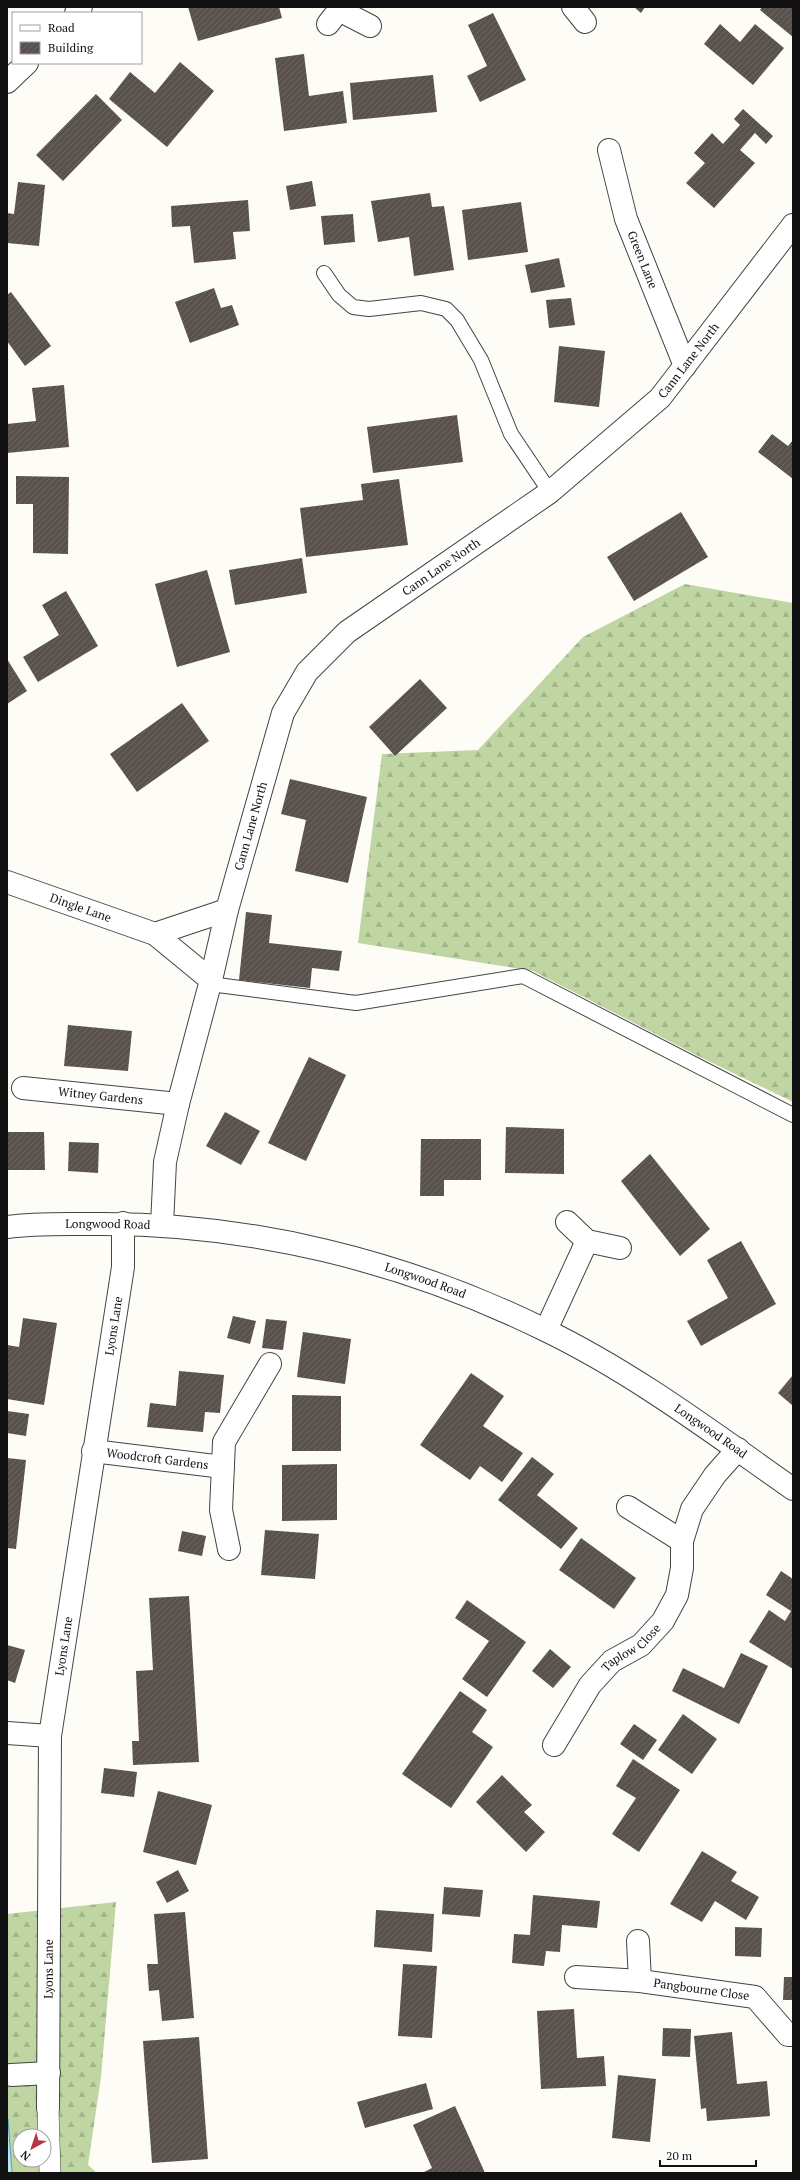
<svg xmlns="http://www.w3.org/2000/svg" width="800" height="2180" font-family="'PT Serif',serif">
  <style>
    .forest { fill: url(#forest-firs); fill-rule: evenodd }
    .water { fill: #bfe4f1; stroke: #4d9fc0 }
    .building { fill: url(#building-hatch) }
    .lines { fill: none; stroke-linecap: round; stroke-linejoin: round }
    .service-casing { stroke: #444; stroke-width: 16 }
    .pedestrian-casing { stroke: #444; stroke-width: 22 }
    .minor-casing { stroke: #444; stroke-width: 24 }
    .tertiary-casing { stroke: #444; stroke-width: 24 }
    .service { stroke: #fff; stroke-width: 14 }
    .pedestrian { stroke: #fff; stroke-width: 21 }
    .minor { stroke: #fff; stroke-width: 22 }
    .tertiary { stroke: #fff; stroke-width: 22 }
    .labels { text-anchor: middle; stroke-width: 4; stroke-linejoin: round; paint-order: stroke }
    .street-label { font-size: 12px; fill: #111; stroke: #fff }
  </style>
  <defs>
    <pattern id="forest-firs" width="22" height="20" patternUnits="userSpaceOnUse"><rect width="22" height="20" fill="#bfd5a2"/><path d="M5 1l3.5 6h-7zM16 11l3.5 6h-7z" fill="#a3b68a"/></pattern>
    <pattern id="building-hatch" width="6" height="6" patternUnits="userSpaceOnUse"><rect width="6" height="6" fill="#59514e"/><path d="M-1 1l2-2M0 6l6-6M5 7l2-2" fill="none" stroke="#6c6663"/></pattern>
  </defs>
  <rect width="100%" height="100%" fill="#fefcf6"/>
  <g class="forest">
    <path d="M 685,584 L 793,603 L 793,1102 L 702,1058 L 533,971 L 358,943 L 382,754 L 478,750 L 583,637 Z"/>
    <path d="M 116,1902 L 101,2077 L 88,2165 L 97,2173 L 12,2173 L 7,2118 L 7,1914 ZM 20,2136 L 44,2136 L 44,2160 L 20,2160 Z"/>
  </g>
  <path class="water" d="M 7,2118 L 8,2119 L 12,2173 L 7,2173 Z"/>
  <g class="building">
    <path d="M 188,7 L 279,7 L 282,18 L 198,41 Z"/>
    <path d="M 634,7 L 645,7 L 641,13 Z"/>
    <path d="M 762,7 L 793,7 L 793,37 L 760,10 Z"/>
    <path d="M 493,13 L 526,80 L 480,102 L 467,76 L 487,66 L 468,25 Z"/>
    <path d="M 720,24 L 740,42 L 755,24 L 784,48 L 753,85 L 704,44 Z"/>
    <path d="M 304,54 L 309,96 L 343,91 L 347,123 L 284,131 L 275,58 Z"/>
    <path d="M 180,62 L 214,91 L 167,147 L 109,99 L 130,72 L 155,93 Z"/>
    <path d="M 433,75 L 437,112 L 353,120 L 350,83 Z"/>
    <path d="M 96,94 L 122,120 L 63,181 L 36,155 Z"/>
    <path d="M 743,109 L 773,136 L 766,144 L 755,133 L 740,150 L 755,163 L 714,208 L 686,183 L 705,163 L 694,153 L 712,133 L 723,144 L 740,125 L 734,119 Z"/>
    <path d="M 312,181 L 316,206 L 290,210 L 286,186 Z"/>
    <path d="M 18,182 L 45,185 L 39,246 L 7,243 L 7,213 L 14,214 Z"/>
    <path d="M 430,193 L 432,207 L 444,206 L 454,270 L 414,276 L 409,237 L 378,242 L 371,201 Z"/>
    <path d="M 248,200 L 250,231 L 233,232 L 236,259 L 194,263 L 190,226 L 172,227 L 171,206 Z"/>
    <path d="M 521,202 L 528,252 L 468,260 L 462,210 Z"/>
    <path d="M 353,214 L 355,242 L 324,245 L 321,216 Z"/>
    <path d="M 559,258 L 565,287 L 531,293 L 525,265 Z"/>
    <path d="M 214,288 L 221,308 L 232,305 L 239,325 L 190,343 L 175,302 Z"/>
    <path d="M 11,292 L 51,346 L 25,366 L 7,341 L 7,295 Z"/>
    <path d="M 571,298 L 575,325 L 549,328 L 546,300 Z"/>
    <path d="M 559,346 L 605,351 L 599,407 L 554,402 Z"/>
    <path d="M 64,385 L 69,447 L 7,453 L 7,424 L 36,421 L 32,388 Z"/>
    <path d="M 457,415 L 463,462 L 373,473 L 367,427 Z"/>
    <path d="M 772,434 L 788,446 L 793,440 L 793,479 L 758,452 Z"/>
    <path d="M 16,476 L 69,477 L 68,554 L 33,553 L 33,504 L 16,504 Z"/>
    <path d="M 399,479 L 408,545 L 306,557 L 300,508 L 363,500 L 361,484 Z"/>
    <path d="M 681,512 L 708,557 L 634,601 L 607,557 Z"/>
    <path d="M 302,558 L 307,593 L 235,605 L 229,570 Z"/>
    <path d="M 207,570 L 230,652 L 177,667 L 155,584 Z"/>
    <path d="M 66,591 L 98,646 L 38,682 L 23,657 L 59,635 L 42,605 Z"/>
    <path d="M 7,659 L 27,691 L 7,704 Z"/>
    <path d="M 420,679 L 447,708 L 395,756 L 369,727 Z"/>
    <path d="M 182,703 L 209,741 L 137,792 L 110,754 Z"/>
    <path d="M 290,779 L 367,797 L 348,883 L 295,871 L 306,820 L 281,814 Z"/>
    <path d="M 246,912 L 272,915 L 269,943 L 342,951 L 339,971 L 312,968 L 310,988 L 239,980 Z"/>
    <path d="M 68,1025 L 132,1031 L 128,1071 L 64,1066 Z"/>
    <path d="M 309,1057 L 346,1075 L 306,1161 L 268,1143 Z"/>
    <path d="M 225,1112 L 260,1131 L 241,1165 L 206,1146 Z"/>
    <path d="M 506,1127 L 564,1129 L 564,1174 L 505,1173 Z"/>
    <path d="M 7,1132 L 44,1132 L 45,1170 L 7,1170 Z"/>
    <path d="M 421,1139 L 481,1139 L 481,1180 L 444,1180 L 444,1196 L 420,1196 Z"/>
    <path d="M 69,1142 L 99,1143 L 98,1173 L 68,1171 Z"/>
    <path d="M 650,1154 L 710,1229 L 680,1256 L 621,1181 Z"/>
    <path d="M 741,1241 L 776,1304 L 701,1346 L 687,1321 L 728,1298 L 707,1260 Z"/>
    <path d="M 233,1316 L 256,1321 L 250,1344 L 227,1338 Z"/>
    <path d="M 23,1318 L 57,1323 L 44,1405 L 7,1399 L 7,1345 L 19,1347 Z"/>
    <path d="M 266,1319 L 287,1321 L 283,1350 L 262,1348 Z"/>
    <path d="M 303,1332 L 351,1339 L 345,1384 L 297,1377 Z"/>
    <path d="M 179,1371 L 224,1375 L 220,1413 L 205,1412 L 203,1432 L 147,1427 L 150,1403 L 176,1406 Z"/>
    <path d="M 471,1373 L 504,1396 L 483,1426 L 523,1453 L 502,1482 L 480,1466 L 470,1480 L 420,1445 Z"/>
    <path d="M 793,1375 L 793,1406 L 778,1393 Z"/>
    <path d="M 292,1395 L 341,1396 L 341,1451 L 292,1451 Z"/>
    <path d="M 7,1411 L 29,1414 L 26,1436 L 7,1433 Z"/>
    <path d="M 532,1457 L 554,1474 L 537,1495 L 578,1528 L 561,1549 L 498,1500 Z"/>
    <path d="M 7,1458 L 26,1460 L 16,1549 L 7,1548 Z"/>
    <path d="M 337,1464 L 337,1520 L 282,1521 L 282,1465 Z"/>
    <path d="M 265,1530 L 319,1534 L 315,1579 L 261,1575 Z"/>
    <path d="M 182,1531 L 206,1536 L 202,1556 L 178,1551 Z"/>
    <path d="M 581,1538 L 636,1578 L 614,1609 L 559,1570 Z"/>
    <path d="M 781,1571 L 793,1579 L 793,1669 L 749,1642 L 769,1610 L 785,1621 L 791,1611 L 766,1595 Z"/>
    <path d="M 189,1596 L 199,1762 L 133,1765 L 132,1741 L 139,1741 L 136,1671 L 153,1670 L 149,1598 Z"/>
    <path d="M 467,1600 L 526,1642 L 487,1697 L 462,1679 L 489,1641 L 455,1618 Z"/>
    <path d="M 7,1645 L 25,1650 L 15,1683 L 7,1680 Z"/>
    <path d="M 550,1649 L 571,1667 L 553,1688 L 532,1671 Z"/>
    <path d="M 741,1653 L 768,1666 L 739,1724 L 672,1691 L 683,1668 L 724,1688 Z"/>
    <path d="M 460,1691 L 487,1710 L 472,1732 L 493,1747 L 451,1808 L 402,1774 Z"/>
    <path d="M 683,1714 L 717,1739 L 692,1774 L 658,1750 Z"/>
    <path d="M 634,1724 L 657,1740 L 643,1760 L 620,1744 Z"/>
    <path d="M 633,1759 L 680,1790 L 639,1852 L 612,1834 L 636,1798 L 616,1786 Z"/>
    <path d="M 104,1768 L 137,1772 L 134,1797 L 101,1793 Z"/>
    <path d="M 502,1775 L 532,1805 L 524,1812 L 545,1832 L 526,1852 L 476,1802 Z"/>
    <path d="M 158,1791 L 212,1805 L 196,1865 L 143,1852 Z"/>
    <path d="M 702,1851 L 737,1872 L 731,1881 L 759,1897 L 746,1920 L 715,1901 L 702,1922 L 670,1904 Z"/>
    <path d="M 178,1870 L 189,1891 L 167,1903 L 156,1882 Z"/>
    <path d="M 444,1887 L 483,1890 L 480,1917 L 442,1914 Z"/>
    <path d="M 533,1895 L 600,1901 L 597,1928 L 562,1925 L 560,1952 L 546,1951 L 544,1966 L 512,1963 L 514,1934 L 530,1935 Z"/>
    <path d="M 376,1910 L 434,1914 L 432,1952 L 374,1947 Z"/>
    <path d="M 185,1912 L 194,2018 L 162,2021 L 159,1990 L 149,1991 L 147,1964 L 158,1964 L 154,1914 Z"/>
    <path d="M 735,1927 L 762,1928 L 761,1957 L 735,1956 Z"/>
    <path d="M 403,1964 L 437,1966 L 432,2038 L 398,2036 Z"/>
    <path d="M 784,1977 L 793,1977 L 793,2000 L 783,2000 Z"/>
    <path d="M 574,2009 L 577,2058 L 604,2056 L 606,2086 L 541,2089 L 537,2011 Z"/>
    <path d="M 663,2028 L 691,2029 L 690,2057 L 662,2056 Z"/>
    <path d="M 732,2032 L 737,2084 L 767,2081 L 770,2116 L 707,2121 L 706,2108 L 701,2109 L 694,2036 Z"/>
    <path d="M 199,2037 L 208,2159 L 152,2163 L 143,2041 Z"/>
    <path d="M 618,2075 L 656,2079 L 650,2142 L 612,2138 Z"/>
    <path d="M 426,2083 L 433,2109 L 365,2128 L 357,2102 Z"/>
    <path d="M 455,2106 L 485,2173 L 422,2173 L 432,2168 L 413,2125 Z"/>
  </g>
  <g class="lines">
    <g class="service-casing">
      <g id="service">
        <path d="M 324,273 L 339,295 L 353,307 L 369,309 L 421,303 L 446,309 L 457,320 L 481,360 L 511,434 L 550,492"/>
        <path d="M 210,984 L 356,1003 L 523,976 L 793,1115"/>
      </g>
    </g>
    <g class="pedestrian-casing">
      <path id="pedestrian" d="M 48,2108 L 50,2173"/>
    </g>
    <g class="minor-casing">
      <g id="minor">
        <path d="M 573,7 L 585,22"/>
        <path d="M 76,13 L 81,7"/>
        <path d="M 328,24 L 339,10 L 370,26"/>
        <path d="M 7,82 L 27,63"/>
        <path id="s1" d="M 609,150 L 626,219 L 685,366"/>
        <path d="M 155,934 L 227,910"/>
        <path id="s2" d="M 211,980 L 227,910 L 283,713 L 307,672 L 347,632 L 550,492 L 660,398 L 793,225"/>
        <path id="s3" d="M 23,1088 L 178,1104"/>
        <path d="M 567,1222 L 587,1241 L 620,1248"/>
        <path d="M 546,1330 L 587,1241"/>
        <path id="s4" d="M 93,1451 L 223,1467"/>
        <path d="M 628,1507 L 682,1541"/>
        <path d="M 229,1549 L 221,1510 L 224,1442 L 270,1364"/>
        <path d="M 7,1733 L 50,1736"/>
        <path id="s5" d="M 554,1745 L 590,1685 L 612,1661 L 641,1645 L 663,1621 L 677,1595 L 682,1568 L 682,1541 L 692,1509 L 715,1475 L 738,1449"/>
        <path d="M 576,1977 L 640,1981 L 638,1941"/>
        <path id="s6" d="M 640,1981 L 755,1997 L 788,2035 L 793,2035"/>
        <path d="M 11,2075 L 49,2073"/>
        <path id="s7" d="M 48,2108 L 50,1736 L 123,1267 L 123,1223"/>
      </g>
    </g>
    <g class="tertiary-casing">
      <g id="tertiary">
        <path id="s8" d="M 7,882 L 155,934 L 211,980 L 178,1104 L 165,1162 L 162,1225"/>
        <path id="s9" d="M 7,1227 C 35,1223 63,1224 92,1224 C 248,1222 405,1261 545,1330 C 634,1373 713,1433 793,1489"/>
      </g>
    </g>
    <use href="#service" class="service"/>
    <use href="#pedestrian" class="pedestrian"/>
    <use href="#minor" class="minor"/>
    <use href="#tertiary" class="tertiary"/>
  </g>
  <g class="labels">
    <g class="street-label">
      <text dy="4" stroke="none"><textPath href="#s1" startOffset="115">Green Lane</textPath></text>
      <text dy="4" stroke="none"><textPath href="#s2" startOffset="819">Cann Lane North</textPath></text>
      <text dy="4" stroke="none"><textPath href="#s2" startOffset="495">Cann Lane North</textPath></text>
      <text dy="4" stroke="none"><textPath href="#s2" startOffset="159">Cann Lane North</textPath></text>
      <text dy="4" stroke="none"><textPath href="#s8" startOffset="78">Dingle Lane</textPath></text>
      <text dy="4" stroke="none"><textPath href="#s3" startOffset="78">Witney Gardens</textPath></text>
      <text dy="4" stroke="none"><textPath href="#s9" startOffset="101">Longwood Road</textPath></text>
      <text dy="4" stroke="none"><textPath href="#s9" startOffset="425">Longwood Road</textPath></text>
      <text dy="4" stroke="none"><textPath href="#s7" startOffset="787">Lyons Lane</textPath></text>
      <text dy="4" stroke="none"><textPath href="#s9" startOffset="749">Longwood Road</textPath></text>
      <text dy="4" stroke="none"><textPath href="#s4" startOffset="65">Woodcroft Gardens</textPath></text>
      <text dy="4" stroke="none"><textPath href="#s7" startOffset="463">Lyons Lane</textPath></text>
      <text dy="4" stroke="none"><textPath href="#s5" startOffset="126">Taplow Close</textPath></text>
      <text dy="4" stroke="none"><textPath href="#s7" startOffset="139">Lyons Lane</textPath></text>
      <text dy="4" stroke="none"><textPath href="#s6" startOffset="62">Pangbourne Close</textPath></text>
    </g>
  </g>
  <rect width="800" height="2180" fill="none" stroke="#111111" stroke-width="16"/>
  <rect x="12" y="12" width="130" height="52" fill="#ffffff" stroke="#a0a0a0"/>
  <rect x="20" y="25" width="20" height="6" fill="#ffffff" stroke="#a0a0a0"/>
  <text x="48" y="32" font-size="12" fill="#111111">Road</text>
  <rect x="20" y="42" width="20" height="12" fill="url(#building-hatch)" stroke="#a0a0a0"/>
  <text x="48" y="52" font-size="12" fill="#111111">Building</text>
  <g transform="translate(32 2148) rotate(220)"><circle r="19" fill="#ffffff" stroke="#a0a0a0"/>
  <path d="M0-3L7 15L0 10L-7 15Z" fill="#b4364a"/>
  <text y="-6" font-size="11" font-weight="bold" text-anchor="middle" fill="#111111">N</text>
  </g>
  <path d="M660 2160v6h96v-6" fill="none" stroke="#111111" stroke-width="2"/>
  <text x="666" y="2160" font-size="12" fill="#111111" stroke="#ffffff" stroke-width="3" paint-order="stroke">20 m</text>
</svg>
